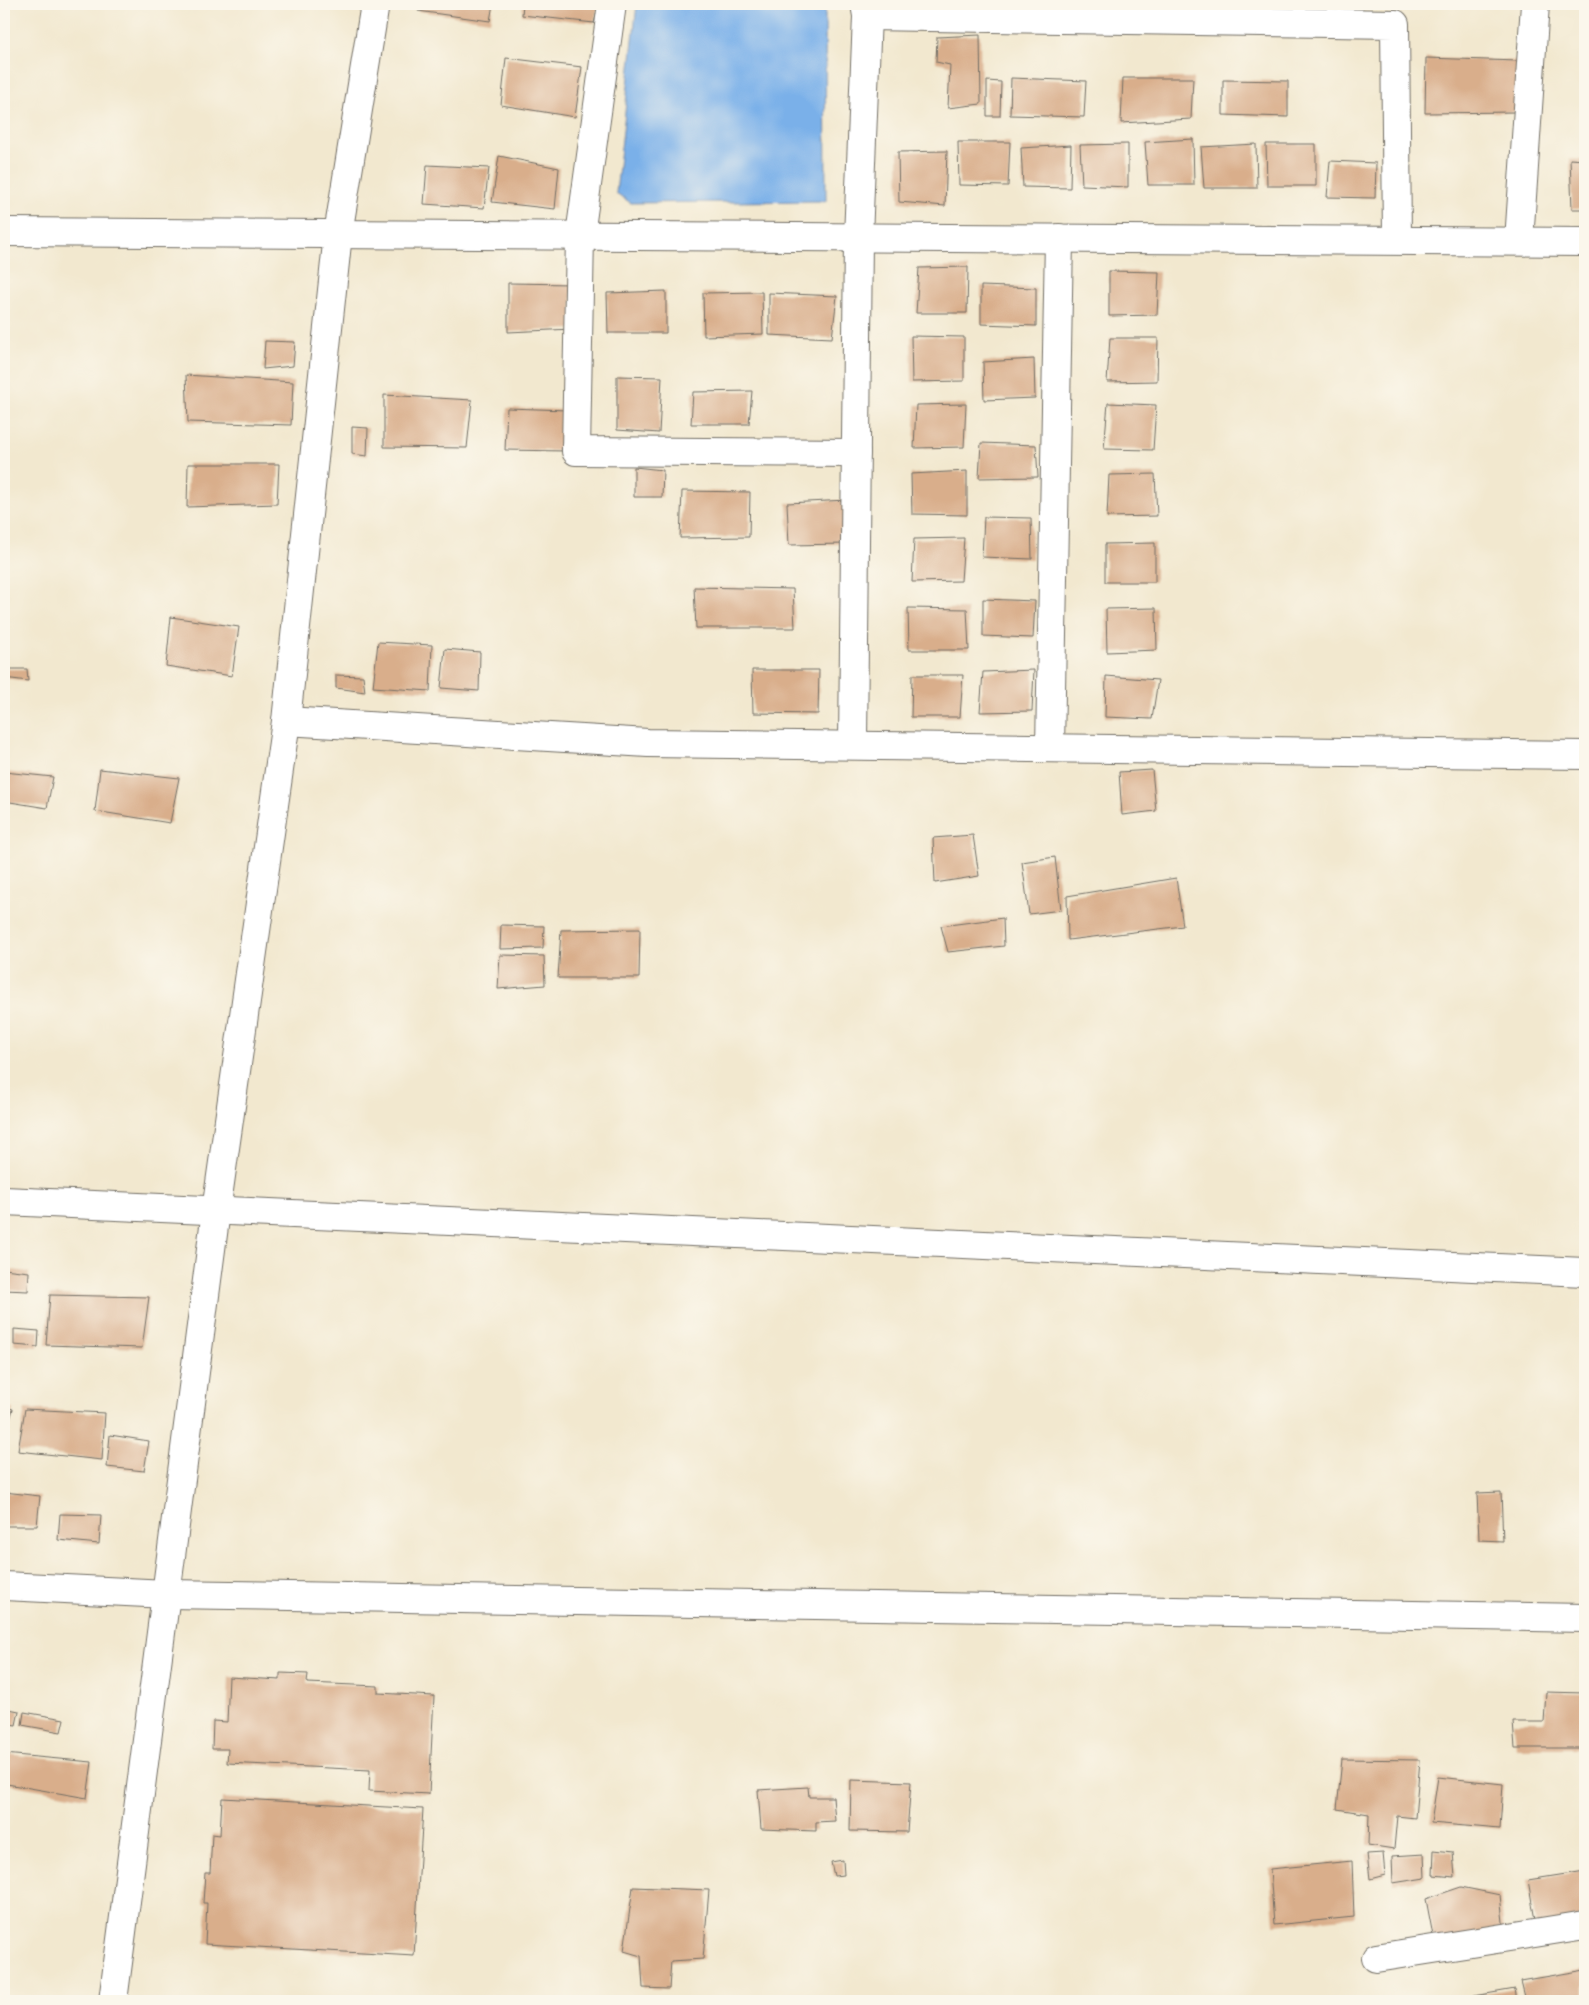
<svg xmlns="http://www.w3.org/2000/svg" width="1589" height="2005" font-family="'IM FELL French Canon',serif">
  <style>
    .water { fill: #7ab0e9; stroke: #526e8a }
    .building { fill: #d9ae8b }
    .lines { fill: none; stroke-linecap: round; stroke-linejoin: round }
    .minor-casing { stroke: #716d64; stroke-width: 30 }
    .minor { stroke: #fff; stroke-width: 28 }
  </style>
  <rect width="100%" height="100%" fill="#fbf7ec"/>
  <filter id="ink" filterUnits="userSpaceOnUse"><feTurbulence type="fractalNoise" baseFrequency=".02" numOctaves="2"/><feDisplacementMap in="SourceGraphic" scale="10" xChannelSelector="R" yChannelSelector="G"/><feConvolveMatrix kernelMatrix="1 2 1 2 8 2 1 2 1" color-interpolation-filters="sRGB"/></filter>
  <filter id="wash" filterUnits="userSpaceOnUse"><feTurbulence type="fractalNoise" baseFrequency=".0096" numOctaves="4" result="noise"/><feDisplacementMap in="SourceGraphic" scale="20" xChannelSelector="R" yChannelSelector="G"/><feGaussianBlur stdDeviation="1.12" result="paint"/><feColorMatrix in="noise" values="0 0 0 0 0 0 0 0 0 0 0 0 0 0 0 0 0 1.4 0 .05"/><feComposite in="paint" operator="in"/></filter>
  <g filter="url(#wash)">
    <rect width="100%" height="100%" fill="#f2e8cf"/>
    <path class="water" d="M 637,4 L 825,4 L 826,201 L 631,203 L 616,193 Z"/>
    <g id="blocks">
      <g class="building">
        <path d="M 419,4 L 493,4 L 490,21 L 418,11 Z"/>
        <path d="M 523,4 L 599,4 L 594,23 L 522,15 Z"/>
        <path d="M 980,35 L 981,104 L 948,108 L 950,65 L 936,62 L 937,37 Z"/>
        <path d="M 506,58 L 582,67 L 575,117 L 501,105 Z"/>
        <path d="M 1426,58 L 1518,61 L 1516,112 L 1425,113 Z"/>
        <path d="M 1011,78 L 1086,81 L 1084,117 L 1010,115 Z"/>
        <path d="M 1123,78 L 1193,78 L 1191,119 L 1121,123 Z"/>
        <path d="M 1223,80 L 1288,81 L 1288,117 L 1223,115 Z"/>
        <path d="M 987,81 L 1001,82 L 1000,116 L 987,116 Z"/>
        <path d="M 1193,139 L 1194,185 L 1148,185 L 1145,142 Z"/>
        <path d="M 958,142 L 1010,142 L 1008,186 L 959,185 Z"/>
        <path d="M 1128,144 L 1128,187 L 1082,185 L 1080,145 Z"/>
        <path d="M 1256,144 L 1257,188 L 1204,188 L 1201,147 Z"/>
        <path d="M 1266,144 L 1316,144 L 1316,186 L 1267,186 Z"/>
        <path d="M 1071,145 L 1070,188 L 1023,187 L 1021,148 Z"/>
        <path d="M 947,151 L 945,206 L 899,202 L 898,152 Z"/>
        <path d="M 499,156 L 559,168 L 555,209 L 492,202 Z"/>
        <path d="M 1570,159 L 1585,160 L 1585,209 L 1572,209 Z"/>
        <path d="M 1330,161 L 1376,163 L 1375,198 L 1327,197 Z"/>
        <path d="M 427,165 L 489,168 L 484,208 L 424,204 Z"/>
        <path d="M 968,267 L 967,313 L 916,313 L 919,268 Z"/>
        <path d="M 1109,271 L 1159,272 L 1157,315 L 1109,316 Z"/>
        <path d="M 508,283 L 572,284 L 572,329 L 508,332 Z"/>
        <path d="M 981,286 L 1036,288 L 1036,326 L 981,324 Z"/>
        <path d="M 666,291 L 666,333 L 608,333 L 607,293 Z"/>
        <path d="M 762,292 L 763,334 L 704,336 L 703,293 Z"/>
        <path d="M 769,293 L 837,296 L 832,338 L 769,335 Z"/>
        <path d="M 911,336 L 964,337 L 964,381 L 912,382 Z"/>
        <path d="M 1110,338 L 1158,338 L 1157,381 L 1107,382 Z"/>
        <path d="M 265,341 L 295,342 L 293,366 L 263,369 Z"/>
        <path d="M 1034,359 L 1035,398 L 984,400 L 983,362 Z"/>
        <path d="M 186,375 L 293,382 L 291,425 L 188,422 Z"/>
        <path d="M 617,376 L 662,377 L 659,433 L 617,430 Z"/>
        <path d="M 752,391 L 749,424 L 691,424 L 693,392 Z"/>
        <path d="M 384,395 L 472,400 L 467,448 L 384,447 Z"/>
        <path d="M 1108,403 L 1156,405 L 1153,450 L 1104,449 Z"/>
        <path d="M 966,404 L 964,447 L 914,448 L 916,405 Z"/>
        <path d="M 507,408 L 567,410 L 566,451 L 505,450 Z"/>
        <path d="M 352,427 L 368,428 L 367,456 L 352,454 Z"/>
        <path d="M 981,443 L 1036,445 L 1038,477 L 979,478 Z"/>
        <path d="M 188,464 L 279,464 L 277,504 L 187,507 Z"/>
        <path d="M 634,467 L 663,470 L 662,497 L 634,497 Z"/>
        <path d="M 967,471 L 967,515 L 912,514 L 911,474 Z"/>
        <path d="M 1155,474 L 1157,516 L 1107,517 L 1109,475 Z"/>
        <path d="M 682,491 L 750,492 L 749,537 L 680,538 Z"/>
        <path d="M 847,500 L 845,544 L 789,545 L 787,503 Z"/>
        <path d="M 984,517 L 1031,518 L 1032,559 L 982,557 Z"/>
        <path d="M 964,538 L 961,581 L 912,582 L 914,539 Z"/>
        <path d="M 1155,543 L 1155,582 L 1105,582 L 1105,544 Z"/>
        <path d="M 694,587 L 793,589 L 795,628 L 696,628 Z"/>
        <path d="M 983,599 L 1035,601 L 1033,638 L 983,636 Z"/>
        <path d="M 908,608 L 967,609 L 969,650 L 909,650 Z"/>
        <path d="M 1156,608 L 1157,650 L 1107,652 L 1106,609 Z"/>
        <path d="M 171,617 L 239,627 L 232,676 L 166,666 Z"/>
        <path d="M 378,642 L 432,645 L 430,691 L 373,687 Z"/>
        <path d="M 445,649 L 480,652 L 479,691 L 441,688 Z"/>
        <path d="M 4,669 L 27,669 L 28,681 L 4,678 Z"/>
        <path d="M 752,670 L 819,670 L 818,714 L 753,713 Z"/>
        <path d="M 1034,670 L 1032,711 L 980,712 L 983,672 Z"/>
        <path d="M 336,675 L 363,676 L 365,692 L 336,688 Z"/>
        <path d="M 912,675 L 963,675 L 960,717 L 911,717 Z"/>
        <path d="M 1106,676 L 1158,680 L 1152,719 L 1105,717 Z"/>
        <path d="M 100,769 L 179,778 L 170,823 L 95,811 Z"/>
        <path d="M 1152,770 L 1156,811 L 1122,815 L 1119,772 Z"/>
        <path d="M 4,772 L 53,777 L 47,808 L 4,801 Z"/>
        <path d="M 973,835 L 979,876 L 935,883 L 933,838 Z"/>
        <path d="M 1055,857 L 1061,910 L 1029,914 L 1022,862 Z"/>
        <path d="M 1176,878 L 1183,926 L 1068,940 L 1067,896 Z"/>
        <path d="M 1003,918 L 1004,946 L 948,952 L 941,926 Z"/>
        <path d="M 501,925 L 544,926 L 543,948 L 500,949 Z"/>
        <path d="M 640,929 L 639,978 L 558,978 L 561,930 Z"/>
        <path d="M 500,955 L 544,956 L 545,985 L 498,989 Z"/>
        <path d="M 4,1269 L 29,1272 L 28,1291 L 4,1290 Z"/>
        <path d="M 50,1295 L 149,1297 L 142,1348 L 46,1345 Z"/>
        <path d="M 14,1329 L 39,1331 L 38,1347 L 14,1345 Z"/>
        <path d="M 4,1407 L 13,1409 L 7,1430 L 4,1429 Z"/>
        <path d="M 25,1409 L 105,1413 L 102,1460 L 18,1451 Z"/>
        <path d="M 110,1435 L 149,1441 L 144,1471 L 107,1467 Z"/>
        <path d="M 4,1492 L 40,1496 L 37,1526 L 4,1526 Z"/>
        <path d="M 1501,1492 L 1503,1541 L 1479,1540 L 1477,1493 Z"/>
        <path d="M 60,1514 L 101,1515 L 99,1544 L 58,1540 Z"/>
        <path d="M 280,1673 L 308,1674 L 307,1683 L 378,1686 L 378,1693 L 434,1696 L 429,1794 L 369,1791 L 370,1770 L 227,1763 L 228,1749 L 212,1749 L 213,1721 L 227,1722 L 229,1677 L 280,1680 Z"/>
        <path d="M 1546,1692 L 1585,1693 L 1585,1748 L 1515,1748 L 1513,1722 L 1544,1722 Z"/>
        <path d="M 4,1708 L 19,1711 L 16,1725 L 4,1723 Z"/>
        <path d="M 24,1712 L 64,1719 L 61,1732 L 22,1725 Z"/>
        <path d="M 4,1754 L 92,1762 L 87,1798 L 7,1784 L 7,1773 L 4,1771 Z"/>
        <path d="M 1342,1759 L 1420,1760 L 1415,1818 L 1397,1816 L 1394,1849 L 1368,1845 L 1369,1814 L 1337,1809 Z"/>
        <path d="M 1438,1777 L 1503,1784 L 1500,1829 L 1431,1823 Z"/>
        <path d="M 851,1780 L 911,1782 L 907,1832 L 850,1831 Z"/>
        <path d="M 808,1787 L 809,1797 L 833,1797 L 835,1821 L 816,1822 L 816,1831 L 761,1829 L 758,1790 Z"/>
        <path d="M 222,1798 L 423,1809 L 414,1956 L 205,1944 L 207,1903 L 203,1903 L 205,1873 L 210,1873 L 212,1834 L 220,1835 Z"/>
        <path d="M 1434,1850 L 1453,1852 L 1455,1877 L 1433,1875 Z"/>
        <path d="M 1383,1853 L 1385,1875 L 1370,1879 L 1367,1854 Z"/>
        <path d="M 1424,1854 L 1425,1878 L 1393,1883 L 1392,1856 Z"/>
        <path d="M 843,1860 L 844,1875 L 834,1876 L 831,1862 Z"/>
        <path d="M 1352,1861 L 1354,1917 L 1274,1925 L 1270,1869 Z"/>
        <path d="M 1585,1871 L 1585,1918 L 1536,1926 L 1528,1880 Z"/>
        <path d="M 633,1887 L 709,1890 L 703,1959 L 671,1961 L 669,1989 L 643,1988 L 641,1956 L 624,1951 Z"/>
        <path d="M 1461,1887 L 1500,1895 L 1504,1931 L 1434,1941 L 1426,1899 Z"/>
        <path d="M 1585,1970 L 1585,2001 L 1526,2001 L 1521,1981 Z"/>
        <path d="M 1515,1989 L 1517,2001 L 1452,2001 L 1451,2000 Z"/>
      </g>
    </g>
  </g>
  <g filter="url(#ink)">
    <use href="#blocks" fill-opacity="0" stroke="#716d64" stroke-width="1"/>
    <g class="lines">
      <g class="minor-casing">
        <g id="minor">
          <path d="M 612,4 L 580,235 L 576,451 L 856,453"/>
          <path d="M 867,16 L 1395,24 L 1397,240"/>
          <path d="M 4,232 L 1585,242"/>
          <path d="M 1519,241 L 1535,4"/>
          <path d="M 286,721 L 648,743 L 1585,755"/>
          <path d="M 853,745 L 858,237 L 867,16 L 865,4"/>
          <path d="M 1050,748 L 1059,238"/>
          <path d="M 4,1201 L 1585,1272"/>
          <path d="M 4,1586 L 167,1594 L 1585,1618"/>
          <path d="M 1376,1958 L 1585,1925"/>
          <path d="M 113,2001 L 216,1211 L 286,721 L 338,234 L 375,4"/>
        </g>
      </g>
      <use href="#minor" class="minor"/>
    </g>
  </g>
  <rect width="1589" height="2005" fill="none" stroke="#fbf7ec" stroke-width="20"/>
</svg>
